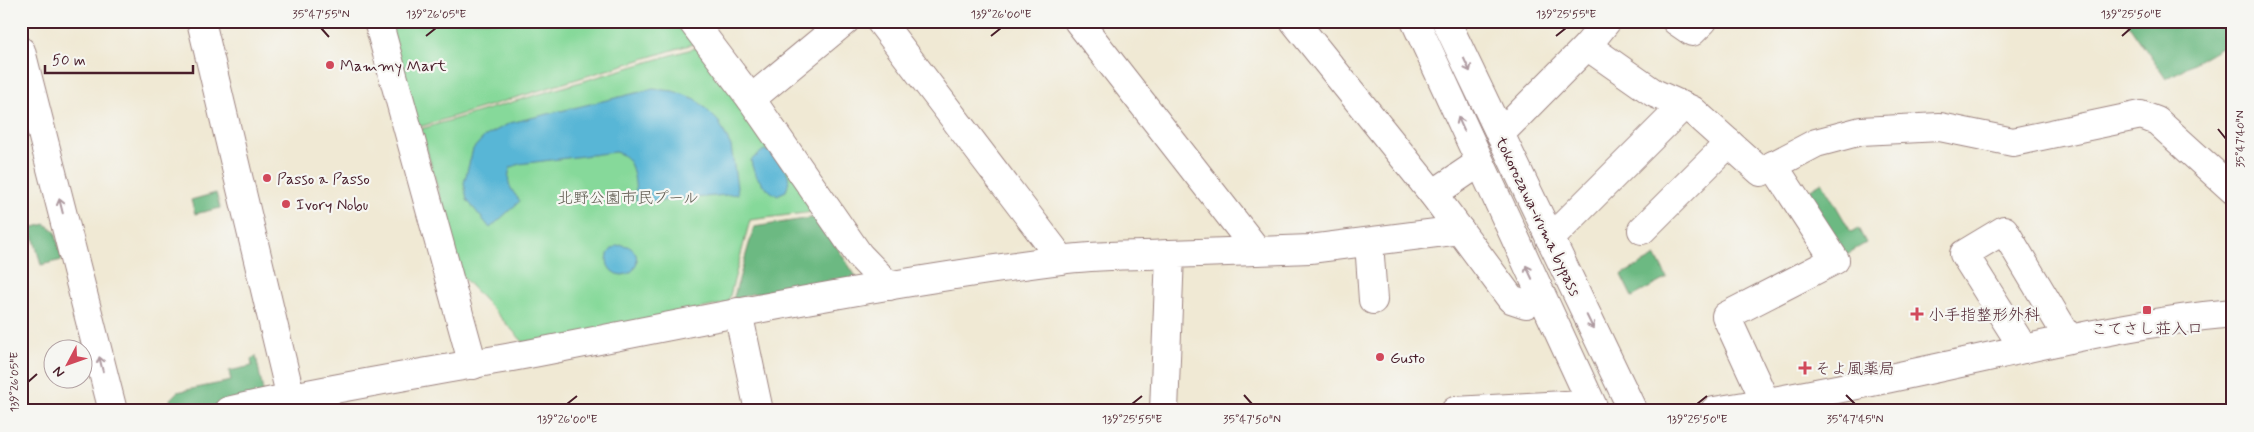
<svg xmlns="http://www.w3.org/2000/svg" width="2254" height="432" font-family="Mynerve,'Klee One',sans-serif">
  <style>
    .green { fill: #86d99a; stroke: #687c62 }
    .forest { fill: #6cb982; stroke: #5b6c56 }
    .water { fill: #58b6d6; stroke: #516a80 }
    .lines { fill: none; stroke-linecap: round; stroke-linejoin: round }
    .minor-casing { stroke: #9d8480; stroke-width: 30 }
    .highway-casing { stroke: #9d8480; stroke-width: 30 }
    .minor { stroke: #fff; stroke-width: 28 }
    .highway { stroke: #fff; stroke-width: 28 }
    .oneway { stroke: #ae9aa0 }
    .ticks { fill: none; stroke: #4a1f2b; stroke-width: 2 }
    .poi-dot { fill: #d1495b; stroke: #f6f6f2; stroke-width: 2 }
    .labels { text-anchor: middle; stroke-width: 4.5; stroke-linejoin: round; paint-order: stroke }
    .poi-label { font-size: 16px; fill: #4a1f2b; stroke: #f6f6f2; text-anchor: start }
    .park-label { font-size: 16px; fill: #5c574c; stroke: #f6f6f2 }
    .street-label { font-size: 16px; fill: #4a1f2b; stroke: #f6f6f2 }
    .neatline { fill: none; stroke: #4a1f2b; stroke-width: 2 }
    .ticks-label { font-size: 12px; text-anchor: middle; fill: #4a1f2b }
  </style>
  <rect width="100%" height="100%" fill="#f6f6f2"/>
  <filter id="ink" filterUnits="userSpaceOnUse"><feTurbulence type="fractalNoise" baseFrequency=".02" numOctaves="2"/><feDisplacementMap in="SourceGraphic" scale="10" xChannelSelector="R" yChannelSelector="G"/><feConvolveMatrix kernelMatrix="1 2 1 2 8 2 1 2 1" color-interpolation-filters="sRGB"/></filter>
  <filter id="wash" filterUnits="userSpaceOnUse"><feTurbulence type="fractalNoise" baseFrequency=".0096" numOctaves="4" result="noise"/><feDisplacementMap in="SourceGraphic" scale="20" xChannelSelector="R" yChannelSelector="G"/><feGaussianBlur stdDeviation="1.12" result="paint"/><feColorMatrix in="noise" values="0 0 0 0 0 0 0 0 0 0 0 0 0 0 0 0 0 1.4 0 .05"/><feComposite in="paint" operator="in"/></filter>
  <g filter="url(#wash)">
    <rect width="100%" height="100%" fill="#f0e9d4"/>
    <g class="green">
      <path d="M 385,21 L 684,21 L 699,42 L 416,128 Z"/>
      <path d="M 702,46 L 820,211 L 750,220 L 728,303 L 526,345 L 462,276 L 421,129 Z"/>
    </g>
    <g class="forest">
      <path d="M 2126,21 L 2233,21 L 2233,40 L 2166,79 Z"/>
      <path d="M 1822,182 L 1851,232 L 1858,228 L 1866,243 L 1833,262 L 1796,198 Z"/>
      <path d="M 216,193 L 220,208 L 195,214 L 191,200 Z"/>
      <path d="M 817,217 L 857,278 L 751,294 L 733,300 L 754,227 Z"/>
      <path d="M 45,224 L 55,231 L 62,260 L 41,265 L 31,228 Z"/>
      <path d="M 1656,256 L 1667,278 L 1632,297 L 1621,275 Z"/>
      <path d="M 256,356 L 264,396 L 188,411 L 172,411 L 170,399 L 177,392 L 231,381 L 229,371 L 252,366 L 251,359 Z"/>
    </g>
    <g class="water">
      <path d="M 653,89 L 673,91 L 696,99 L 719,122 L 731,146 L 738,194 L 637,203 C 634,183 637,157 615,152 L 519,164 L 510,168 C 506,184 510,188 520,201 L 490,228 L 467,200 L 464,183 L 473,149 L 484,137 L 510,123 Z"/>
      <path d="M 764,150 L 771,152 C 782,166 794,173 786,191 L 777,195 C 765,190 752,174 751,160 Z"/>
      <circle cx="622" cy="260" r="15"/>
    </g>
  </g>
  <g filter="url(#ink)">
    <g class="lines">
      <g class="minor-casing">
        <g id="minor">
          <path d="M 201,21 L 294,411"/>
          <path d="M 378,21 L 473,365"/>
          <path d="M 692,21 L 751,99"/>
          <path d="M 845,21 L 751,99 L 859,255 L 889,286"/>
          <path d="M 880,21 L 1062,260"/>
          <path d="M 1078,21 L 1256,249"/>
          <path d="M 1294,21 L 1433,194 L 1511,299 L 1526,304"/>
          <path d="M 1676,21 L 1692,32 L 1703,21"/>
          <path d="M 1587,46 L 1654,93 L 1692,110 L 1761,172 L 1816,143 L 1861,131 L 1940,127 L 2013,142 L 2141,115 L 2157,121 L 2233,190"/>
          <path d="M 21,51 L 113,411"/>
          <path d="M 1500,134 L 1587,46 L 1607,21"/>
          <path d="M 1433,194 L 1479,163"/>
          <path d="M 1642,230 L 1729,143"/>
          <path d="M 1550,239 L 1683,106"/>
          <path d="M 1369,242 L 1373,300"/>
          <path d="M 738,312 L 759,411"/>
          <path d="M 2024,349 L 1964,254 L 2004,230 L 2069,339"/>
          <path d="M 1766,403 L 1726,316 L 1835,260 L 1773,165"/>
          <path d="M 228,411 C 334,386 442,371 549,350 C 718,316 888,282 1060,260 C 1096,255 1134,256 1170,254"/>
          <path d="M 1164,411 L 1170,254 L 1310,249 L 1460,230"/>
          <path d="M 1455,411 L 1565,405 L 1594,411"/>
          <path d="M 1714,411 C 1810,396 1906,375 2001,354 C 2078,337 2154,320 2233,313"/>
        </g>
      </g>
      <g class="highway-casing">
        <g id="highway">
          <path d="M 1415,21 L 1595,411"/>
          <path d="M 1446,21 L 1633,411"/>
        </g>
      </g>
      <use href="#minor" class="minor"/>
      <use href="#highway" class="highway"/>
    </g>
    <defs><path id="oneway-shaft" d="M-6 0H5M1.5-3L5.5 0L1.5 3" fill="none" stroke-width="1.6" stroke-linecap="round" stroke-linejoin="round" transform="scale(1.25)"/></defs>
    <g class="oneway">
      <use href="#oneway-shaft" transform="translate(1467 65) rotate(65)"/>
      <use href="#oneway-shaft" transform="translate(1461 124) rotate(-114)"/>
      <use href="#oneway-shaft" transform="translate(61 206) rotate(-104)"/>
      <use href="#oneway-shaft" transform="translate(1529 272) rotate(-115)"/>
      <use href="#oneway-shaft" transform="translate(1590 322) rotate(64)"/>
      <use href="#oneway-shaft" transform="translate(101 364) rotate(-104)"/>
    </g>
  </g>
  <path class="ticks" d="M 321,28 L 329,37M 426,36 L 436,28M 991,36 L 1001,28M 1556,36 L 1566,28M 2122,36 L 2131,28M 2218,129 L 2226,139M 28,382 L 37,374M 1244,395 L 1252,404M 1846,395 L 1855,404M 567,404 L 577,396M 1132,404 L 1142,396M 1697,404 L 1707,396"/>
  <g class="poi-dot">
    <circle cx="330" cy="65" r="5"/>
    <circle cx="267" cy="178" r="5"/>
    <circle cx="286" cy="204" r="5"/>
    <rect x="2142" y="305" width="10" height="10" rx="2.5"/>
    <path d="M1914.5 306.5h5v5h5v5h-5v5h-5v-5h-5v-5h5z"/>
    <circle cx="1380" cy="357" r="5"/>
    <path d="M1802.5 360.5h5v5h5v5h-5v5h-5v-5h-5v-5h5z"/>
  </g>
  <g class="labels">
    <g class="poi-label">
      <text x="340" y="71">Mammy Mart</text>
      <text x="277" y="184">Passo a Passo</text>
      <text x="296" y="210">Ivory Nobu</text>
      <text x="1928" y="320">小手指整形外科</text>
      <text x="2147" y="334" text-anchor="middle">こてさし荘入口</text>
      <text x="1390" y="363">Gusto</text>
      <text x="1815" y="374">そよ風薬局</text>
    </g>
    <g class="park-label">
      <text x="628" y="203">北野公園市民プール</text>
    </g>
    <g class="street-label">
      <text transform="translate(1539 216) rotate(64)" y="6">tokorozawa-iruma bypass</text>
    </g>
  </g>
  <rect width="2254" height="432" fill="none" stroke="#f6f6f2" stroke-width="55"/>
  <g transform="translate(68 364) rotate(229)"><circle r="24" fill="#f6f6f2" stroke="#b1a0a2"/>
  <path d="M0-4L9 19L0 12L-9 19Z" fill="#d1495b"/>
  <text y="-8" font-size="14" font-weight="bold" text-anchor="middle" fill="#4a1f2b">N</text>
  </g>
  <path d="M45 65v8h148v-8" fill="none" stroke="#4a1f2b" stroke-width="2.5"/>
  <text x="52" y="65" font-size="15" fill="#4a1f2b" stroke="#f6f6f2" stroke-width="4" paint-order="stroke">50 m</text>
  <rect x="28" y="28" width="2198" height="376" class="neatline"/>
  <g class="ticks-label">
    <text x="321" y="18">35°47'55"N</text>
    <text x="436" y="18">139°26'05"E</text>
    <text x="1001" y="18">139°26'00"E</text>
    <text x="1566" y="18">139°25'55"E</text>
    <text x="2131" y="18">139°25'50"E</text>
    <text transform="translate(2240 139) rotate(-90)" y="4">35°47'40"N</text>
    <text transform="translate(14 382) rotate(-90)" y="4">139°26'05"E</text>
    <text x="567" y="423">139°26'00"E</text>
    <text x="1132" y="423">139°25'55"E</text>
    <text x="1252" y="423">35°47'50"N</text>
    <text x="1697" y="423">139°25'50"E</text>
    <text x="1855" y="423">35°47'45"N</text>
  </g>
</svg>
